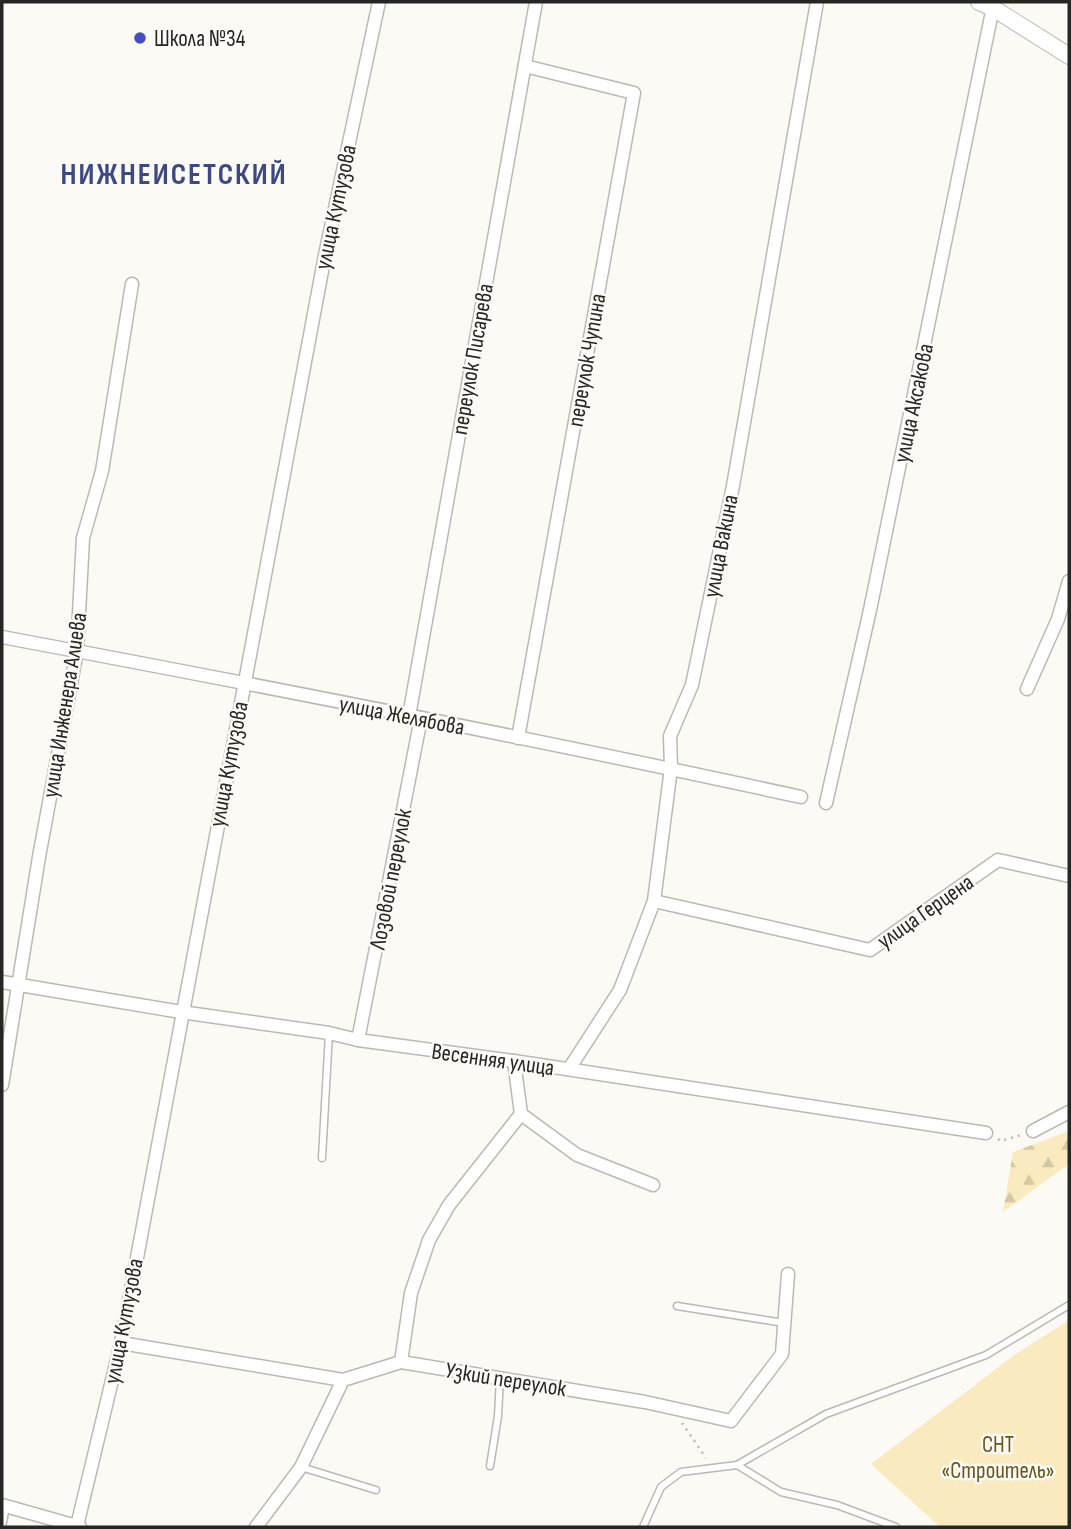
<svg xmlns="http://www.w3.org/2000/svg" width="1071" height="1529" font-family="'Sofia Sans Condensed',sans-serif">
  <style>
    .forest { fill: url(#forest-firs) }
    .garden { fill: #f9ebbf }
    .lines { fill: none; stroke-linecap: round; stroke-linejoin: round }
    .service-casing { stroke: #bbb9b3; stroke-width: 9 }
    .minor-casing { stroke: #bbb9b3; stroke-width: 15 }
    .tertiary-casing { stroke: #bbb9b3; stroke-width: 18 }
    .path { stroke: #bab9b4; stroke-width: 2.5; stroke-dasharray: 2 5; stroke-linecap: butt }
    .service { stroke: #fff; stroke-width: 6 }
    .minor { stroke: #fff; stroke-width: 12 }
    .tertiary { stroke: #fff; stroke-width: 16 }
    .poi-dot { fill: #424ec2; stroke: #fcfaf4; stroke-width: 2.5 }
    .labels { text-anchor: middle; stroke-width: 5; stroke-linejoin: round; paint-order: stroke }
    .poi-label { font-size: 23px; fill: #262623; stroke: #fcfaf4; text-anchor: start }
    .street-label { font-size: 23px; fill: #262623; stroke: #fcfaf4 }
    .park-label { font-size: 23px; fill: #68561a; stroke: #fcfaf4 }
    .district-label { font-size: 30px; font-weight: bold; letter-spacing: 2px; fill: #3d4985; stroke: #fcfaf4 }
  </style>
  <defs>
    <pattern id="forest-firs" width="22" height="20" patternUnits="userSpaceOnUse" patternTransform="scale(1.75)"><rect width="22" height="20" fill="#f9ebbf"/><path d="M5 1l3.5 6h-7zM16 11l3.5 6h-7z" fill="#d5c9a4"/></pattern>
  </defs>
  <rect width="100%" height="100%" fill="#fcfaf4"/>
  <path class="forest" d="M 1069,1131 L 1069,1164 L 1003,1212 L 1013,1152 Z"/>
  <path class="garden" d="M 1069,1320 L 1069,1527 L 940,1527 L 871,1464 L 1013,1356 Z"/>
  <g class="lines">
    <g class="service-casing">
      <g id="service">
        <path d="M 322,1158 L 329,1033"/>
        <path d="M 677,1306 L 784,1323"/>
        <path d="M 737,1465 L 826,1414 L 986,1355 L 1069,1305"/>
        <path d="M 490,1466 L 498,1416 L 500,1378"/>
        <path d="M 301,1467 L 376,1490"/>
        <path d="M 2,1527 L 6,1507"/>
        <path d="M 643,1527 L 661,1487 L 681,1472 L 737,1465 L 781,1492 L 837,1505 L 896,1527"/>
      </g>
    </g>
    <g class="minor-casing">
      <g id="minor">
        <path d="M 2,637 C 269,687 536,739 801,797"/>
        <path d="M 1027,689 L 1058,619 L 1069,581"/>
        <path d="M 409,716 L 536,2"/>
        <path d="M 518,738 L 634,93 L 525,66"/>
        <path d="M 826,803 L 870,610 L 994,2"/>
        <path d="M 654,901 L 870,950 L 998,860 L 1069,876"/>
        <path d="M 2,982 L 181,1012 L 329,1033 L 358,1040 L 514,1061 L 986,1133"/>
        <path d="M 358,1040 L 421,718"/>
        <path d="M 514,1061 L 521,1114 L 577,1155 L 653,1185"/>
        <path d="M 569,1069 L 620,990 L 654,901 L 671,768 L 670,736 L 692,685 L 733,486 L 817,2"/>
        <path d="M 2,1085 L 39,857 L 77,651 L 83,538 L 102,471 L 132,284"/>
        <path d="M 1033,1131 L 1069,1112"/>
        <path d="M 121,1343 L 343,1380 L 401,1362 L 645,1402 L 731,1421 L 782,1354 L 788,1274"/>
        <path d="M 401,1362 L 411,1293 L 429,1240 L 449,1205 L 521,1114"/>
        <path d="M 2,1505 L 80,1527"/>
        <path d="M 77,1526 L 121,1343 L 325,255 L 379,2"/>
        <path d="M 256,1527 L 301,1467 L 343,1380"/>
      </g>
    </g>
    <g class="tertiary-casing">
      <path id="tertiary" d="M 979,2 L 993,8 L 1069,56"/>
    </g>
    <g class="path">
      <path d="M 998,1139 L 1001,1141 L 1021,1135"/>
      <path d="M 682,1423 L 706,1458"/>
    </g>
    <use href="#service" class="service"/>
    <use href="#minor" class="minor"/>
    <use href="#tertiary" class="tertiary"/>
  </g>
  <circle class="poi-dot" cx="140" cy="38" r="7"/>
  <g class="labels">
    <g class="poi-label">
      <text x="154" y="46">Школа №34</text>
    </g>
    <g class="street-label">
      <text transform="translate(335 207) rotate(-78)" y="8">улица Кутузова</text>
      <text transform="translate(472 359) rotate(-80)" y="8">переулок Писарева</text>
      <text transform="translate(586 360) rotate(-80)" y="8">переулок Чупина</text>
      <text transform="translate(913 403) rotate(-78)" y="8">улица Аксакова</text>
      <text transform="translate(720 546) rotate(-79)" y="8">улица Вакина</text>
      <text transform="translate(64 705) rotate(-81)" y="8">улица Инженера Алиева</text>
      <text transform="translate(402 715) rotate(11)" y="8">улица Желябова</text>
      <text transform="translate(228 764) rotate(-79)" y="8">улица Кутузова</text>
      <text transform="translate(390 879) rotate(-79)" y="8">Лозовой переулок</text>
      <text transform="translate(925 911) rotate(-35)" y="8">улица Герцена</text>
      <text transform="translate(493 1059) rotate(8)" y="8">Весенняя улица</text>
      <text transform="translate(123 1321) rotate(-79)" y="8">улица Кутузова</text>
      <text transform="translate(506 1379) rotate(9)" y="8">Узкий переулок</text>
    </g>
    <g class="park-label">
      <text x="998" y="1452">СНТ<tspan x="998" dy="26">«Строитель»</tspan></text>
    </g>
    <g class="district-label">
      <text x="174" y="184">НИЖНЕИСЕТСКИЙ</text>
    </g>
  </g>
  <rect width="1071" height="1529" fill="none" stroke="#262623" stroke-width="7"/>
</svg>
